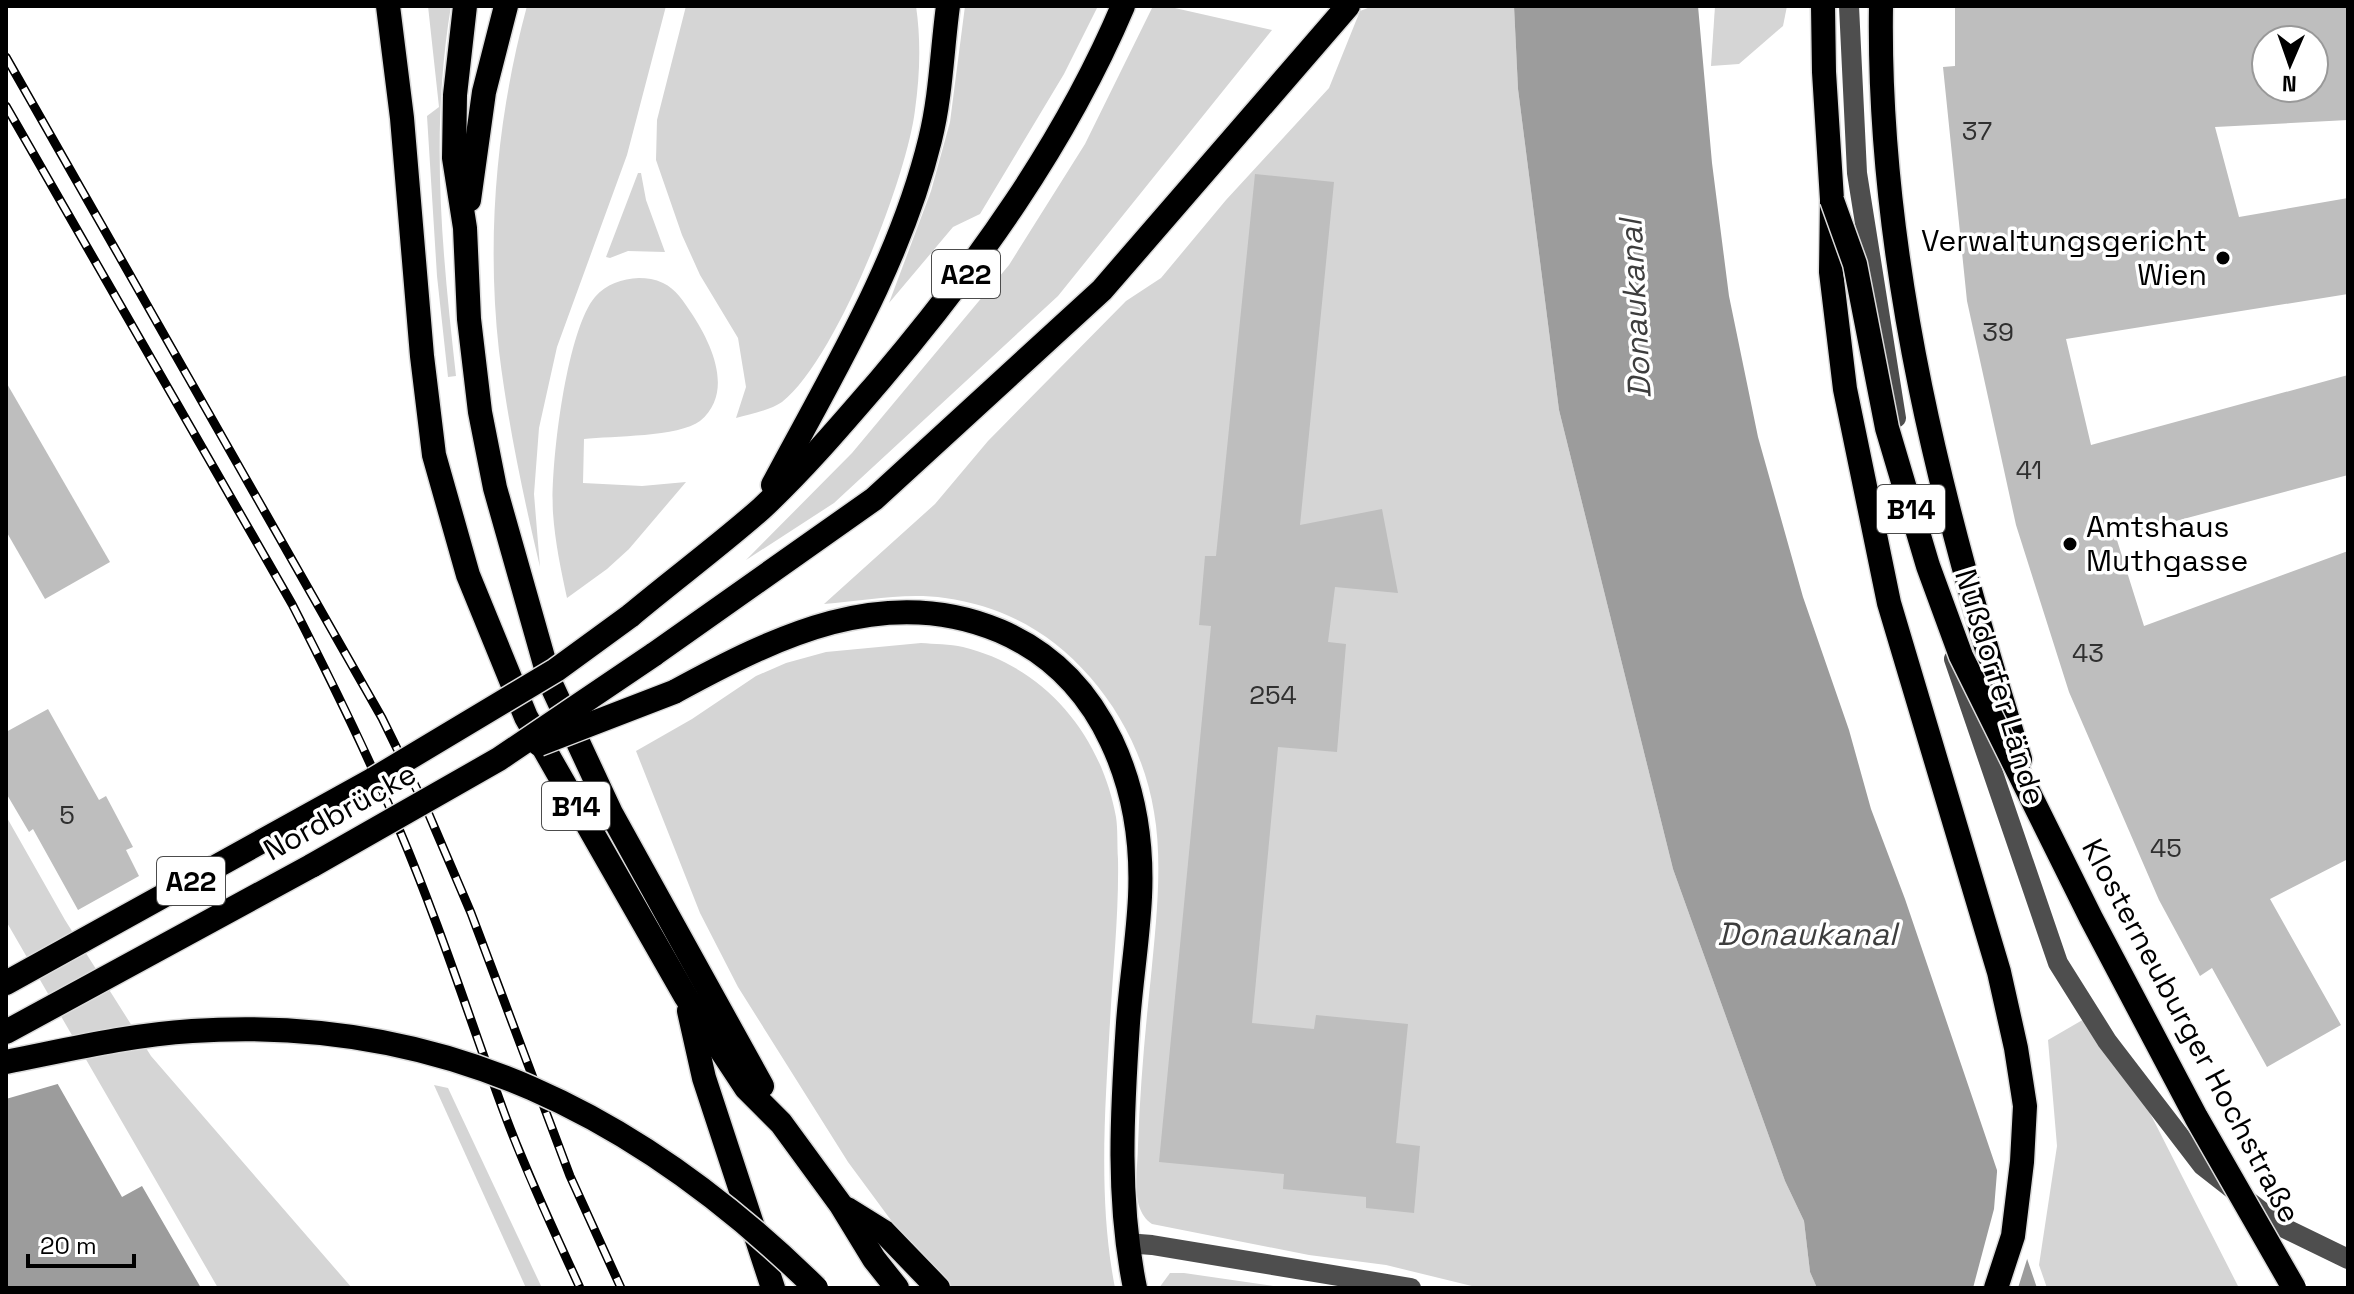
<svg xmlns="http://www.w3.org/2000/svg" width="2354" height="1294" font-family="'Space Grotesk',sans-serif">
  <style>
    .green { fill: #d5d5d5 }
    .water { fill: #9c9c9c }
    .pier { fill: #fff }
    .building { fill: #bebebe; fill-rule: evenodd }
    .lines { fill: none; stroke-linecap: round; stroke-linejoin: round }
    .highway-casing { stroke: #dbdbdb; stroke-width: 27 }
    .minor { stroke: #4e4e4e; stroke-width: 20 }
    .highway { stroke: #000; stroke-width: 24 }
    .rail-casing { stroke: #000; stroke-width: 9 }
    .rail { stroke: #fff; stroke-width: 6; stroke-dasharray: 18; stroke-linecap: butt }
    .highway-bridge-casing { stroke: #dbdbdb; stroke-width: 27; stroke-linecap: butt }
    .highway-bridge { stroke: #000; stroke-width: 24 }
    .poi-dot { fill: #000; stroke: #fff; stroke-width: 3 }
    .labels { text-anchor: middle; stroke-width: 7; stroke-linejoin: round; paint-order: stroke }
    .number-label { font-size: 26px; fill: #303030 }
    .shield { fill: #fff; stroke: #4c4c4c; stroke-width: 2 }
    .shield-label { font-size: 28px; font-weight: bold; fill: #000 }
    .poi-label { font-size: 30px; fill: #000; stroke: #fff; text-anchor: end }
    .street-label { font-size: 30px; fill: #000; stroke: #fff }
    .water-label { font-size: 32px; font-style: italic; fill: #3d3d3d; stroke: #fff }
  </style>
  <rect width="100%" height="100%" fill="#fff"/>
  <g class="green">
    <path d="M 428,6 L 451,6 C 430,132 442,251 456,376 L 448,377 L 437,276 L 427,116 L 439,107 Z"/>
    <path d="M 527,6 L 666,6 L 627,155 L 557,347 L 539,428 L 534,494 L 540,567 C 523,495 508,424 499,351 C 486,237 497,116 527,6 Z"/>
    <path d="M 686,6 L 916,6 C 921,40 920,75 915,110 C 907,178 836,360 782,402 C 771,410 750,414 736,418 L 746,387 L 738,338 L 700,275 L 682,235 L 656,160 L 657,120 Z"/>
    <path d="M 965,6 L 1098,6 L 1064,74 L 980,214 L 953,227 L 889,303 L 931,191 L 950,122 Z"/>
    <path d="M 1153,6 L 1166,6 L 1272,30 L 1058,296 L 834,503 L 746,560 L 852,453 L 1009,265 L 1085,144 Z"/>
    <path d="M 1373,6 L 1514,6 L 1518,89 L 1559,410 L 1673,869 L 1785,1181 L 1804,1221 L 1810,1272 L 1817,1288 L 1480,1288 L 1386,1265 L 1309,1255 L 1152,1224 C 1129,1208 1138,1171 1138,1145 C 1140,1088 1145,1032 1151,976 C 1156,924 1163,863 1154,812 C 1146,762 1123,715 1090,677 C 1051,632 1003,606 945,598 C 905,592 863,601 824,604 L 935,504 L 988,441 L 1126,301 L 1161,278 L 1226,200 L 1329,88 L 1360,11 Z"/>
    <path d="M 1715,6 L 1787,6 L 1783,26 L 1739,64 L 1711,66 Z"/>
    <path d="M 638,173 L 641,173 L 646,200 L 665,252 L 628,251 L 610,258 L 606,257 Z"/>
    <path d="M 639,278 C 647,278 655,279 663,283 C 676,289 684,302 692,314 C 711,343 735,392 700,421 C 679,437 612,436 584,439 L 583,483 L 642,486 L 686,482 L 629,549 L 607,569 L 567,598 C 561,570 555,542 553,513 C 550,468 566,331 595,297 C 606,284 622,279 639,278 Z"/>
    <path d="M 921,643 C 934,644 950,644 963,647 C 1045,667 1101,735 1116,817 C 1118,830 1117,845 1118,859 C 1119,913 1113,968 1110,1022 C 1105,1110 1098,1201 1115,1288 L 948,1288 L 946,1286 L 896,1227 L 848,1162 L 738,987 L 700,913 L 636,751 L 692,719 L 756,676 L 786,663 L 826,652 Z"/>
    <path d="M 6,816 L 65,920 L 151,1056 L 352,1288 L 218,1288 L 6,921 Z"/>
    <path d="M 2098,1011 L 2239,1288 L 2047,1288 L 2039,1265 L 2057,1146 L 2048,1040 Z"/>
    <path d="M 434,1085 L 448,1088 L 542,1288 L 526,1288 Z"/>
    <path d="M 1170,1273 L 1184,1273 L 1287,1288 L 1159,1288 Z"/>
  </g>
  <g class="water">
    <path d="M 1514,6 L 1698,6 L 1712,163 L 1729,296 L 1758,437 L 1803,597 L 1849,730 L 1871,809 L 1905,899 L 2037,1288 L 1817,1288 L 1810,1272 L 1804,1221 L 1785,1181 L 1673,869 L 1559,410 L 1518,89 Z"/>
    <path d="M 6,993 L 122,1197 L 142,1186 L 201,1288 L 6,1288 Z"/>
  </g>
  <g class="pier">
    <path d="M 6,989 L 61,1083 L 6,1099 Z"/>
    <path d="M 1998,1160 L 2029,1253 L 2018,1288 L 1973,1288 L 1994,1209 Z"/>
  </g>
  <g class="building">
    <path d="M 1955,6 L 2348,6 L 2348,120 L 2215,127 L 2239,217 L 2348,198 L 2348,294 L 2066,339 L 2091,445 L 2348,375 L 2348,475 L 2116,537 L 2144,626 L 2348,551 L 2348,859 L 2270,899 L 2341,1025 L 2267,1067 L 2212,968 L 2200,976 L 2159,900 L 2069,692 L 2016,525 L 1967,301 L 1943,67 L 1955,66 ZM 2266,40 L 2314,40 L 2314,88 L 2266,88 Z"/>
    <path d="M 1255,174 L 1334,182 L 1300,525 L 1382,509 L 1398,593 L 1335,587 L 1328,642 L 1346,644 L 1337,752 L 1278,747 L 1252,1023 L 1314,1029 L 1316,1015 L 1408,1024 L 1396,1143 L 1420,1146 L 1414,1213 L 1366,1208 L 1366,1197 L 1283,1189 L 1284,1174 L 1159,1162 L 1211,626 L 1199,625 L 1205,556 L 1216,556 Z"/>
    <path d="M 6,382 L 110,562 L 45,599 L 6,531 Z"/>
    <path d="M 48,709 L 99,800 L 106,796 L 133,847 L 126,850 L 139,876 L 78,910 L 33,829 L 29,832 L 6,793 L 6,732 Z"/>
  </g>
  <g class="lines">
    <g class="highway-casing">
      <g id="highway">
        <path d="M 388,6 L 402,118 L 422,356 L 434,455 L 468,575 L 526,717 L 686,997 L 746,1088 L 781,1123 L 841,1205 L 874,1259 L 897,1288"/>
        <path d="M 465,6 L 455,95 L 454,158 L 465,228 L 469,319 L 480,412 L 495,488 L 550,682 L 611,813 L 762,1086"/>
        <path d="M 1823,6 L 1824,72 L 1832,200 L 1831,272 L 1845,389 L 1889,603 L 1999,972 L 2016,1048 L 2025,1106 L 2022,1162 L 2013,1236 L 1996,1288"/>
        <path d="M 1881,6 C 1877,263 1944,516 2020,759"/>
        <path d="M 469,200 L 484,92 L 506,6"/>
        <path d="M 773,485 C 832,374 900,263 930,140 C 941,96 942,50 948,6"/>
        <path d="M 630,616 C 673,580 719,546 761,509 C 804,469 842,424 880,380 C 976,267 1065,143 1123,6"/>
        <path d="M 653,655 L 874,499 L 1102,290 L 1348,6"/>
        <path d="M 674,692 C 775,637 885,582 1000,631 C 1105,676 1145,790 1140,897 C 1138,939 1131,981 1128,1023 C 1122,1113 1117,1200 1135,1288"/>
        <path d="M 6,983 L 374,779"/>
        <path d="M 689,1011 L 704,1078 L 773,1288"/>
        <path d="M 6,1032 L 313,865"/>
        <path d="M 847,1209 L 884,1232 L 938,1288"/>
      </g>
    </g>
    <g class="minor">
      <path d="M 1849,6 L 1857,173 L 1896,418"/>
      <path d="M 1954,659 L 2058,963 L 2107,1041 L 2202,1165 L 2280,1226 L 2348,1259"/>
      <path d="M 1126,1243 L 1152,1245 L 1411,1288"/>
    </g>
    <use href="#highway" class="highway"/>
    <g class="rail-casing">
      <g id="rail">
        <path d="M 6,57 L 382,718 L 427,810 L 471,913 L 570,1176 L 621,1288"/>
        <path d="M 6,106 L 292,604 C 330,678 367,753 399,829 C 439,923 470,1020 505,1115 C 527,1174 554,1231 580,1288"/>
      </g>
    </g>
    <use href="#rail" class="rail"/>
    <g class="highway-bridge-casing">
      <g id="highway-bridge">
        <path d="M 1832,200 L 1855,264 L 1887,428 L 1928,566 L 1961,656 L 2091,918 L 2196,1117 L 2294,1288"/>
        <path d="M 539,744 L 674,692"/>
        <path d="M 374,779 L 556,670 L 630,616"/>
        <path d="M 313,865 L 499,759 L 653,655"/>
        <path d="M 6,1062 C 67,1050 129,1035 192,1031 C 442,1014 641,1116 816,1288"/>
      </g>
    </g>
    <use href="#highway-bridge" class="highway-bridge"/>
  </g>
  <g class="poi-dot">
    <circle cx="2223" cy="258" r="8"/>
    <circle cx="2070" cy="544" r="8"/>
  </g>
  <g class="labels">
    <g class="number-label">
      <text x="1977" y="140">37</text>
      <text x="1998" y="341">39</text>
      <text x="2029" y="479">41</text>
      <text x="2088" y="662">43</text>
      <text x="1273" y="704">254</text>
      <text x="67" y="824">5</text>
      <text x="2166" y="857">45</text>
    </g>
    <g class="shield">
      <rect x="932" y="250" width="68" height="48" rx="6"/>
      <rect x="1877" y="485" width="68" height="48" rx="6"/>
      <rect x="542" y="782" width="68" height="48" rx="6"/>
      <rect x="157" y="857" width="68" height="48" rx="6"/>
    </g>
    <g class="shield-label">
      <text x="966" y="284">A22</text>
      <text x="1911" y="519">B14</text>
      <text x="576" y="816">B14</text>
      <text x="191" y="891">A22</text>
    </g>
    <g class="poi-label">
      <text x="2207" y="251">Verwaltungsgericht<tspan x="2207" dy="34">Wien</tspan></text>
      <text x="2086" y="537" text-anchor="start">Amtshaus<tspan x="2086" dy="34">Muthgasse</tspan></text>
    </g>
    <g class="street-label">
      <text transform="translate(2000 687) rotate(73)" y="10">Nußdorfer Lände</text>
      <text transform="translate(340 812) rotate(-29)" y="10">Nordbrücke</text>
      <text transform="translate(2191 1031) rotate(62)" y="10">Klosterneuburger Hochstraße</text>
    </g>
    <g class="water-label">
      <text transform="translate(1635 309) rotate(-93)" y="11">Donaukanal</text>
      <text x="1807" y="945">Donaukanal</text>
    </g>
  </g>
  <rect width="2354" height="1294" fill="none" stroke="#000000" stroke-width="16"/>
  <g transform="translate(2290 64) rotate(182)"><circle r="38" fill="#ffffff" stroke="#999999" stroke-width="2"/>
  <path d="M0-6L14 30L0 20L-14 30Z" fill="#000000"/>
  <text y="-12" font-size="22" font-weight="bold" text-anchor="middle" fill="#000000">N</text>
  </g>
  <path d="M28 1254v12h106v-12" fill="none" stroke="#000000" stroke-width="4"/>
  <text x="40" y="1254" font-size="24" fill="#000000" stroke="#ffffff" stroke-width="6" paint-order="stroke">20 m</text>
</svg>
